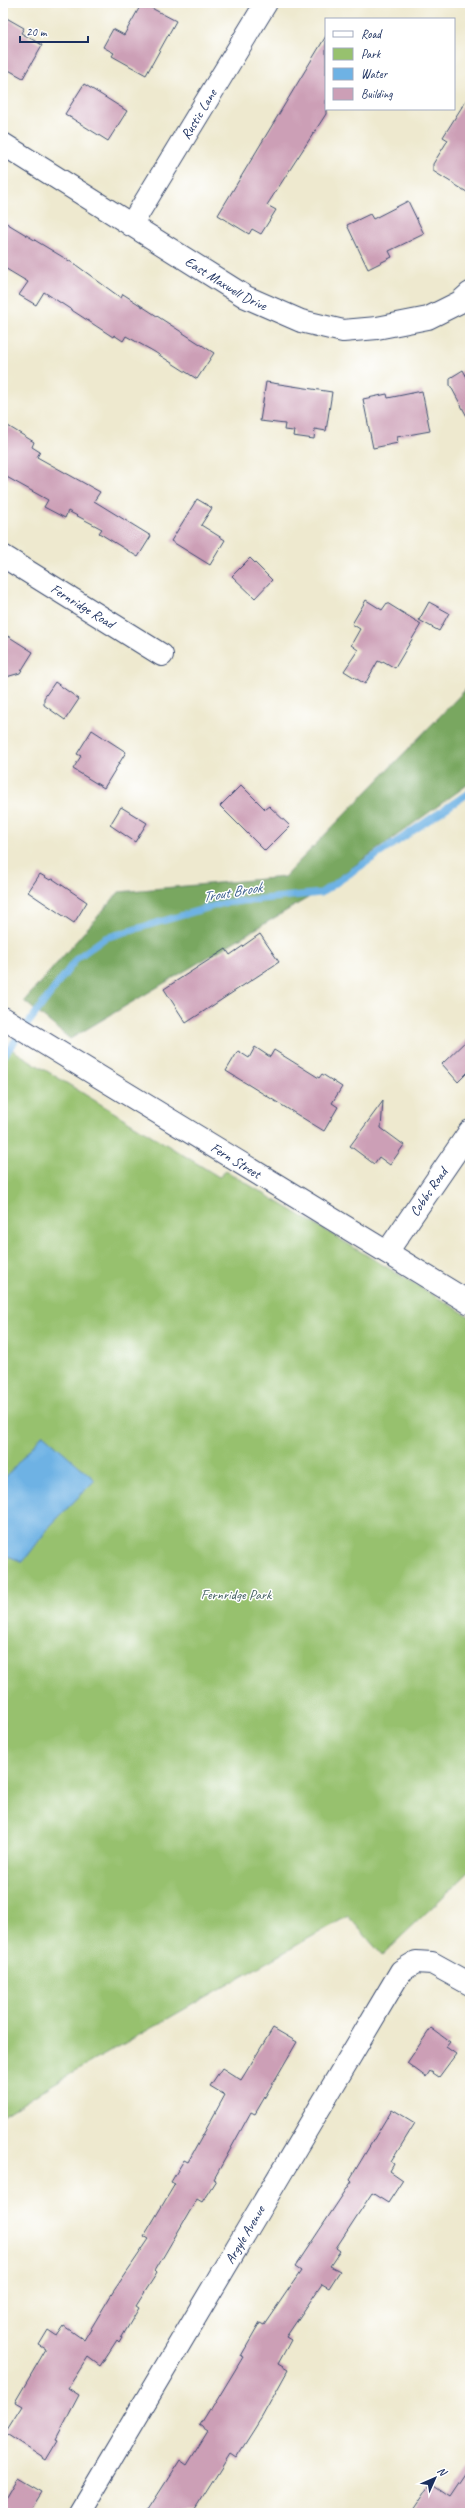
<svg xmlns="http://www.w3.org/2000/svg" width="473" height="2516" font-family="Caveat,sans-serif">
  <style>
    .green { fill: #97c16e; stroke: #597866 }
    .forest { fill: #79a761; stroke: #4a6b60 }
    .water { fill: #6eb2e4; stroke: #4470a1 }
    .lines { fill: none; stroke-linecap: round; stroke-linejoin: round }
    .stream { stroke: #6eb2e4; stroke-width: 7 }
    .building { fill: #cc9fb6 }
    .minor-casing { stroke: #3b4b6f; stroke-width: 24 }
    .minor { stroke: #fff; stroke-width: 22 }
    .labels { text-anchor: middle; stroke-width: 3; stroke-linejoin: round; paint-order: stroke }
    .street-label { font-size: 14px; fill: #1b2f5e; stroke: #fff }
    .park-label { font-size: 14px; fill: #466264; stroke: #fff }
    .water-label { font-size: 15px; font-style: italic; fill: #385d8d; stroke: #fff }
  </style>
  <rect width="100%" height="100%" fill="#fff"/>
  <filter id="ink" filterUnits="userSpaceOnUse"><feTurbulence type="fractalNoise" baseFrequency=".025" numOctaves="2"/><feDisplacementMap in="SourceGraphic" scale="8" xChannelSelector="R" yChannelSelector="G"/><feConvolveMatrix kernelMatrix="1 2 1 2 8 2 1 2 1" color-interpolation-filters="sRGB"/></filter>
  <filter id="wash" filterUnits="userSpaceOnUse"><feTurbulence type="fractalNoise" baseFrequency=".012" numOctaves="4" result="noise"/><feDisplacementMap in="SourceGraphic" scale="16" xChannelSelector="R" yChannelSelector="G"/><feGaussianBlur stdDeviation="0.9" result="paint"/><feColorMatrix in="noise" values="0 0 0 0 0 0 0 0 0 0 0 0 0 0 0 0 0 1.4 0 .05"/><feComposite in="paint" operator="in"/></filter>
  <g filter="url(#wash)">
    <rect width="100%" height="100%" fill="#eee9cf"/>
    <path class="green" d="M 3,1044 L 219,1177 L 226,1171 L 470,1317 L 470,1871 L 382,1955 L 348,1916 L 55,2083 L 3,2116 Z"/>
    <path class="forest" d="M 470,685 L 470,783 L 318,892 L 70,1039 L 24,1001 L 119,892 L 284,877 Z"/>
    <path class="water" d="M 43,1434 L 95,1480 L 50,1526 L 23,1562 L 3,1554 L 3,1480 Z"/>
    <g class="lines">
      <path class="stream" d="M 3,1057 L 77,958 L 105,938 L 224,903 L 321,893 L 470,792"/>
    </g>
    <g id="blocks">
      <g class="building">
        <path d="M 142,3 L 176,21 L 146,75 L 112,56 L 114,53 L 103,47 L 113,29 L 124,35 Z"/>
        <path d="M 3,16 L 24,28 L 21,33 L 42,45 L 23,78 L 3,67 Z"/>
        <path d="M 326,36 L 326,114 L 267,205 L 276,210 L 261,234 L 252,229 L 249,234 L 218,215 Z"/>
        <path d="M 84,84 L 127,111 L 108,141 L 65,114 Z"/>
        <path d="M 470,94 L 470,194 L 433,171 L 433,164 L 448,140 L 443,137 Z"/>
        <path d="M 408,201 L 424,234 L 389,251 L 392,257 L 368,269 L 347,225 L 370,214 L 373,219 Z"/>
        <path d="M 3,221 L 76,265 L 121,298 L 123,294 L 214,353 L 197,379 L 153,351 L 126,336 L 123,341 L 114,335 L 113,337 L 44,292 L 36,305 L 19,295 L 28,282 L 3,267 Z"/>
        <path d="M 463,370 L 470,383 L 470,422 L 450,385 L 450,378 Z"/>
        <path d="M 266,382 L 332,392 L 326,431 L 315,429 L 314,439 L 293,436 L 294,431 L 284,430 L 285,424 L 260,421 Z"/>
        <path d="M 422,391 L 430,431 L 397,437 L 398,443 L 373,448 L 363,399 L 387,394 L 388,398 Z"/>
        <path d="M 3,423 L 34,442 L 32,447 L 40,452 L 37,457 L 100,492 L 94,501 L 151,536 L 138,557 L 99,533 L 102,529 L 68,511 L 65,518 L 44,507 L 48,500 L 3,475 Z"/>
        <path d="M 197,499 L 212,508 L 201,525 L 225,540 L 210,565 L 171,541 Z"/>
        <path d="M 250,558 L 272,580 L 255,598 L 232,576 Z"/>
        <path d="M 366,600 L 382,610 L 387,603 L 421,624 L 395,668 L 383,661 L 382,663 L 378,661 L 365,684 L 344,671 L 358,650 L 351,645 L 360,629 L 352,624 Z"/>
        <path d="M 429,602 L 449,613 L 439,631 L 419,620 Z"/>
        <path d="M 3,633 L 33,652 L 20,673 L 3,678 Z"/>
        <path d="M 55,682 L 79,699 L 65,720 L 44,705 L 44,698 Z"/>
        <path d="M 92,730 L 126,752 L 104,788 L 73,769 L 81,756 L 77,754 Z"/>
        <path d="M 241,785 L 265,809 L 269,806 L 290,826 L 265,851 L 220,806 Z"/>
        <path d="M 121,807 L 147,823 L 135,842 L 110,825 Z"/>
        <path d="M 40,874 L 50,880 L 53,879 L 87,902 L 74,923 L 28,892 Z"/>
        <path d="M 260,934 L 279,962 L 186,1023 L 164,989 L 226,949 L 230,955 Z"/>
        <path d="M 470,1037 L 470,1070 L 458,1082 L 442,1064 Z"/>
        <path d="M 255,1047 L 270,1057 L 274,1050 L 319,1078 L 322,1074 L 342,1087 L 332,1103 L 338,1107 L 324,1131 L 226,1071 L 238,1051 L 249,1058 Z"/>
        <path d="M 383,1101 L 381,1128 L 404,1145 L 390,1165 L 379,1157 L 374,1164 L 350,1146 Z"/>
        <path d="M 273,2028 L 297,2042 L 255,2114 L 251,2112 L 214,2179 L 216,2180 L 202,2202 L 197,2199 L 155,2271 L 157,2273 L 136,2306 L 139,2308 L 119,2342 L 117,2340 L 100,2366 L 88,2357 L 68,2388 L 79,2395 L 56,2439 L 58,2440 L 46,2460 L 5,2433 L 22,2406 L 15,2402 L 46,2349 L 39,2345 L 48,2330 L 57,2336 L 64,2326 L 84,2340 L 113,2292 L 149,2239 L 144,2236 L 175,2184 L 171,2182 L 184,2160 L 188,2162 L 225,2095 L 210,2086 L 222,2068 L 241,2080 Z"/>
        <path d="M 431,2028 L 450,2042 L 446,2047 L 456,2054 L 439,2077 L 430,2071 L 426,2077 L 407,2063 Z"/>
        <path d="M 392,2109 L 415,2123 L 391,2162 L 394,2164 L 390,2171 L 403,2180 L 388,2203 L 372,2193 L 336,2248 L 340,2251 L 330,2266 L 340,2271 L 329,2288 L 322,2284 L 286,2337 L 291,2340 L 278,2364 L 288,2370 L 262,2417 L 236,2458 L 230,2454 L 193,2513 L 146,2513 L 180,2460 L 187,2465 L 208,2431 L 199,2425 L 209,2409 L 211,2410 L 243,2357 L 241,2356 L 260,2323 L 264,2325 L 301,2271 L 295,2267 L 352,2181 L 350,2179 Z"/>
        <path d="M 470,2466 L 470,2513 L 411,2513 L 431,2483 L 450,2496 Z"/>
        <path d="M 17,2478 L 41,2492 L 28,2513 L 3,2513 L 3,2502 Z"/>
      </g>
    </g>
  </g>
  <g filter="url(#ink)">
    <use href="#blocks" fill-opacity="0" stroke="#3b4b6f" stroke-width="1"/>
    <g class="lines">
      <g class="minor-casing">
        <g id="minor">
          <path id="s1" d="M 3,144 L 246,297 L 301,321 L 343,331 L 377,328 L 428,318 L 460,302 L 470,293"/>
          <path id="s2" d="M 131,225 L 266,3"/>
          <path id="s3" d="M 3,556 L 162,655"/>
          <path id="s4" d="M 3,1018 L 470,1303"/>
          <path id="s5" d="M 387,1252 L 470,1131"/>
          <path id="s6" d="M 79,2513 L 401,1971 L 416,1962 L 432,1963 L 470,1984"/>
        </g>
      </g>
      <use href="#minor" class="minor"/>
    </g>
  </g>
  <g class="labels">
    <g class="street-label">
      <text dy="5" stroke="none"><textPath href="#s2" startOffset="130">Rustic Lane</textPath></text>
      <text dy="5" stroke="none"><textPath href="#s1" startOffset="263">East Maxwell Drive</textPath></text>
      <text dy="5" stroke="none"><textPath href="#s3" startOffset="94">Fernridge Road</textPath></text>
      <text dy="5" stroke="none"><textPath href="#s4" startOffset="273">Fern Street</textPath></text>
      <text dy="5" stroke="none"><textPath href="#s5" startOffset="73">Cobbs Road</textPath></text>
      <text dy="5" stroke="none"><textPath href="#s6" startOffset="324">Argyle Avenue</textPath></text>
    </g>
    <g class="park-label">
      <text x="236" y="1599">Fernridge Park</text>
    </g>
    <g class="water-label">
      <text transform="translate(232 892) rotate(-10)" y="5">Trout Brook</text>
    </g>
  </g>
  <rect width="473" height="2516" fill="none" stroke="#fff" stroke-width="16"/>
  <rect x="325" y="18" width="130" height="92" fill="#ffffff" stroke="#a4acbf"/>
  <rect x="333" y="31" width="20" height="6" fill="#ffffff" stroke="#a4acbf"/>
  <text x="361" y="38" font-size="12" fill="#1b2f5e">Road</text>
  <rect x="333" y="48" width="20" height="12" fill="#97c16e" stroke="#a4acbf"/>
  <text x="361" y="58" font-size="12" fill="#1b2f5e">Park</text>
  <rect x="333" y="68" width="20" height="12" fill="#6eb2e4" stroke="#a4acbf"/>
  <text x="361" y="78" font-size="12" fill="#1b2f5e">Water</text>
  <rect x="333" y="88" width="20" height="12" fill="#cc9fb6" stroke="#a4acbf"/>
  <text x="361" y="98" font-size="12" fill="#1b2f5e">Building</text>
  <g transform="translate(435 2478) rotate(45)" stroke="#ffffff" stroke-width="3" paint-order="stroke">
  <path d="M0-3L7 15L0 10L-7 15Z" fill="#1b2f5e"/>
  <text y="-6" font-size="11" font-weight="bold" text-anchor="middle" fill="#1b2f5e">N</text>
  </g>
  <path d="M20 36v6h68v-6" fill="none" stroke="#1b2f5e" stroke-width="2"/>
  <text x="26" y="36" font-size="12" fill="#1b2f5e" stroke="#ffffff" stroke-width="3" paint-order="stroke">20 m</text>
</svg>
